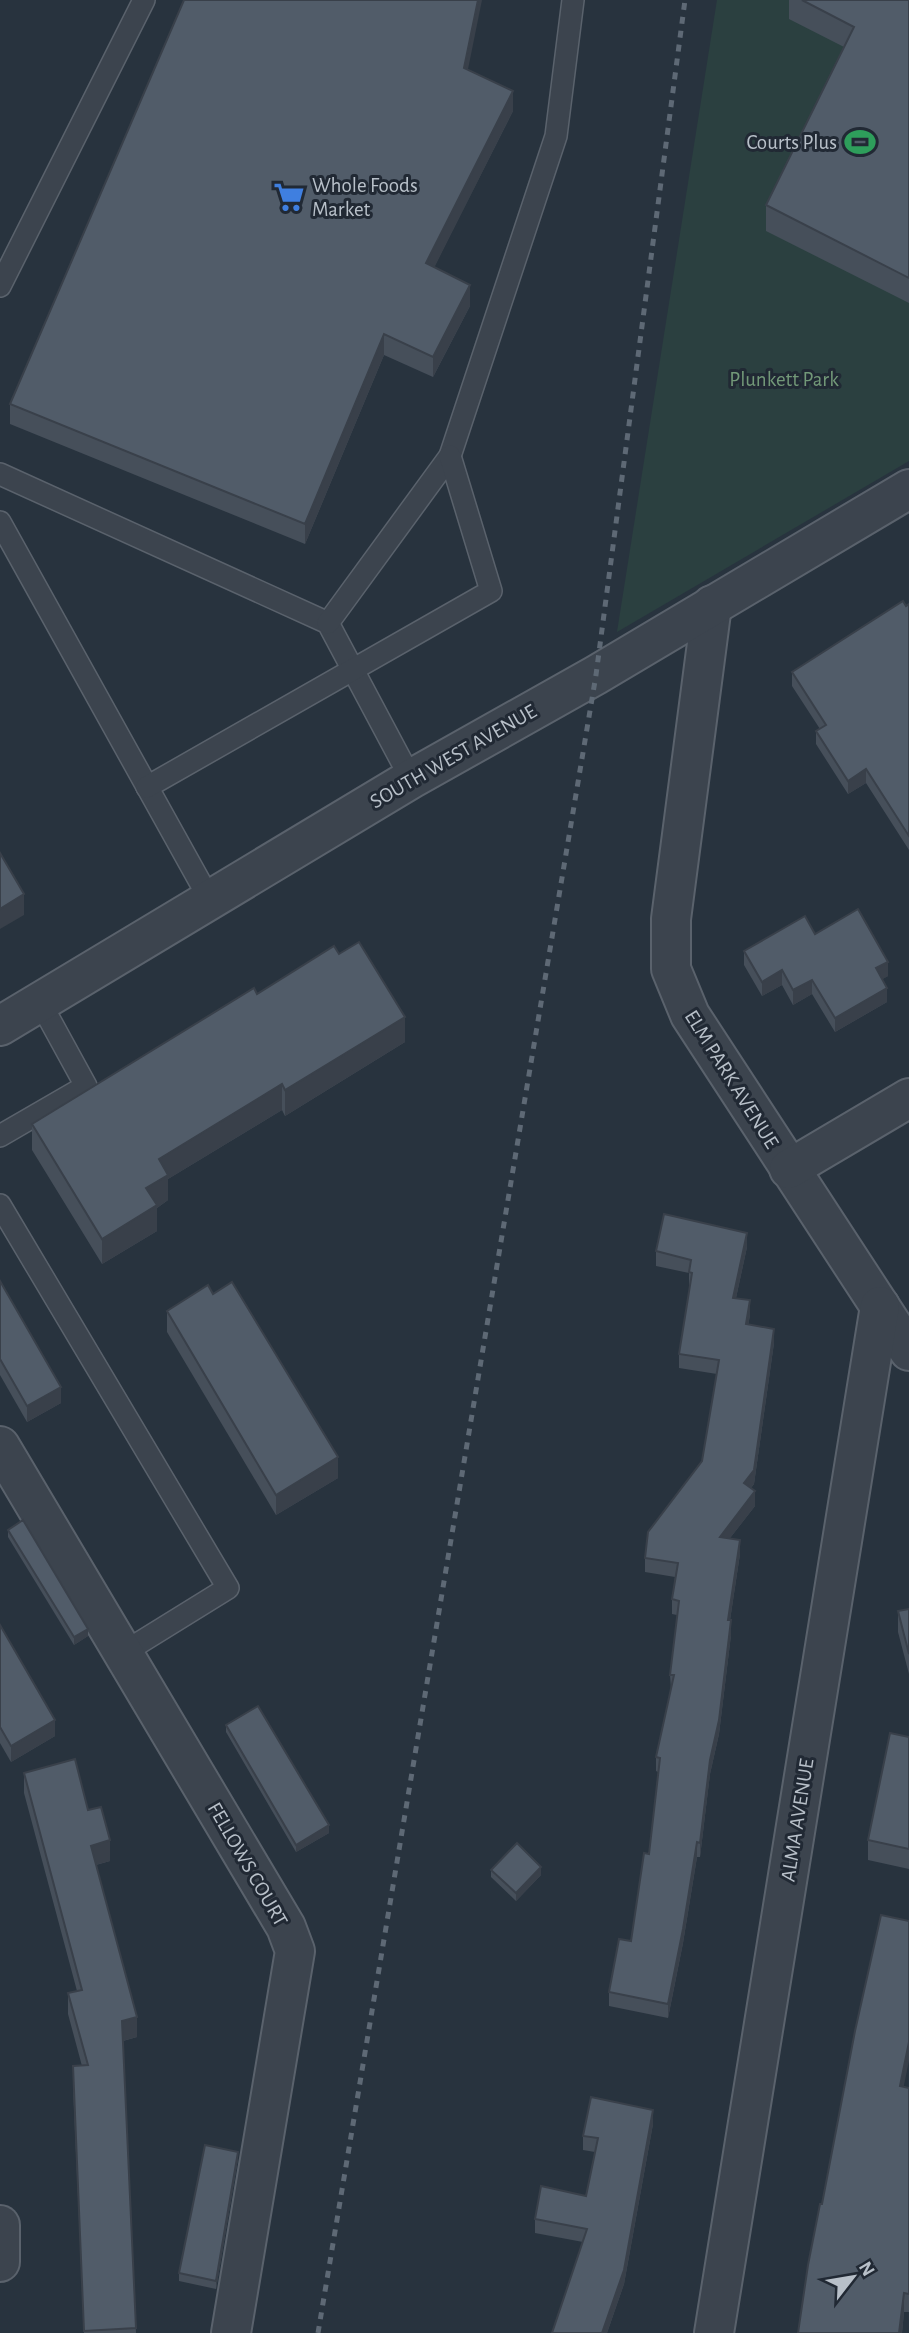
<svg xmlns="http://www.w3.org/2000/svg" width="909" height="2333" font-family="'Alegreya Sans',sans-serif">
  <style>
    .green { fill: #2b4040 }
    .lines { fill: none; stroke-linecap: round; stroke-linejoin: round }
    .lane-casing { stroke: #5a626c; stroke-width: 24 }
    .street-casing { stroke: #5a626c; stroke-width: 42 }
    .lane { stroke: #3c444e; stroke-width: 21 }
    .street { stroke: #3c444e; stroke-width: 38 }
    .rail { stroke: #5e6975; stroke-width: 5; stroke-dasharray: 7 7; stroke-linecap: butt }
    .wall { fill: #464f5a }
    .shaded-wall { fill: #39404a }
    .building { fill: #515c69; stroke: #39404a; stroke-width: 2 }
    .labels { text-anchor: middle; stroke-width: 6; stroke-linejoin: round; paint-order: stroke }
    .poi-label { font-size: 21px; fill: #b8c0c9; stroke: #212934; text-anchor: end }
    .park-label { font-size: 21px; fill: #729878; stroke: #212934 }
    .street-label { font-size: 21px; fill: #b8c0c9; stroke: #212934 }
  </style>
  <rect width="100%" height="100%" fill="#28333e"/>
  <path class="green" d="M 717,0 L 909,0 L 909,461 L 617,632 Z"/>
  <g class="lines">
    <g class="lane-casing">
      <g id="lane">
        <path d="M 0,286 L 144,0"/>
        <path d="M 0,474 L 328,623 L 411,779"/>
        <path d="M 0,522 L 210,900"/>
        <path d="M 328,623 L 450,456 L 556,136 L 573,0"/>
        <path d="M 147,787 L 491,591 L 450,456"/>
        <path d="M 0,1136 L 86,1086 L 40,1002"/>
        <path d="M 0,1205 L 228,1588 L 123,1653"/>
      </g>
    </g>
    <g class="street-casing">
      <g id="street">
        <path d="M 712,605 L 671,919 L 671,969 L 690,1015 L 909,1351"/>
        <path d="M 0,1026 L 411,779 L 596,675 L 909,489"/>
        <path d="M 789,1169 L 909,1098"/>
        <path d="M 0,1446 L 286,1927 L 295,1951 L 231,2333"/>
        <path d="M 0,2225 L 0,2262"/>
        <path d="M 714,2333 L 880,1306"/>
      </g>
    </g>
    <use href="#lane" class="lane"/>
    <use href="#street" class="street"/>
    <path class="rail" d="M 318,2333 L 596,675 L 685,0"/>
  </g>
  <g class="wall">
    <path d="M 789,0 L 909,0 L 909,303 L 766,231 L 766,205 L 844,47 L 789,19 Z"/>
    <path d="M 468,70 L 513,111 L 434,267 L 470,306 L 433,377 L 384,355 L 305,544 L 10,424 L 10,404 Z"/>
    <path d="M 909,604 L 909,850 L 866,783 L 848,794 L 816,744 L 816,731 L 820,729 L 792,686 L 792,672 Z"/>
    <path d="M 815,934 L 888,976 L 882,979 L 887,1002 L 835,1032 L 812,994 L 793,1005 L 782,985 L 762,996 L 744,965 L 744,951 Z"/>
    <path d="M 339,954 L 405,1042 L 285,1116 L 282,1110 L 168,1179 L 168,1200 L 157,1208 L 157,1231 L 102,1264 L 32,1150 L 32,1124 L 257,994 Z"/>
    <path d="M 747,1247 L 736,1298 L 750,1315 L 748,1325 L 774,1343 L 754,1484 L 751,1488 L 755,1506 L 730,1538 L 740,1554 L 730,1620 L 731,1635 L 719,1734 L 710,1774 L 700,1857 L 697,1857 L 683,1943 L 668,2018 L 609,2006 L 609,1992 L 631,1941 L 649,1854 L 658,1772 L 656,1771 L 656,1757 L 671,1689 L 670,1675 L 677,1615 L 672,1614 L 672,1599 L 675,1577 L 645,1572 L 645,1558 L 702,1461 L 717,1374 L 679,1368 L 679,1354 L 690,1287 L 689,1286 L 689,1273 L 656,1266 L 656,1251 Z"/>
    <path d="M 0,1281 L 61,1403 L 27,1422 L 0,1375 Z"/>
    <path d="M 213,1294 L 338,1478 L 276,1515 L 167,1332 L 167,1311 Z"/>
    <path d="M 8,1530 L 88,1636 L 74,1645 L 8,1537 Z"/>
    <path d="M 909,1609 L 909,1674 L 898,1632 L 898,1611 Z"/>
    <path d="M 0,1625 L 55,1736 L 11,1762 L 0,1743 Z"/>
    <path d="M 226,1725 L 329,1833 L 296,1852 L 226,1732 Z"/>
    <path d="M 909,1737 L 909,1869 L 868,1860 L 868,1840 Z"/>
    <path d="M 24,1773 L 88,1810 L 110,1861 L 96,1865 L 137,2037 L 123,2041 L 136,2333 L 84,2333 L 73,2087 L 73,2066 L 82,2066 L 68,2014 L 68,1993 L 77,1991 L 24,1793 Z"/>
    <path d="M 491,1870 L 541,1875 L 516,1901 L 491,1877 Z"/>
    <path d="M 904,2087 L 909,2088 L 909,2312 L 904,2312 L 902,2333 L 798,2333 L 822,2204 Z"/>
    <path d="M 653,2124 L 624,2284 L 607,2333 L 552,2333 L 583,2242 L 535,2233 L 535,2219 L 586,2196 L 595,2152 L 583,2150 L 583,2136 Z"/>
    <path d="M 238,2159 L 216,2289 L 179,2281 L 179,2273 Z"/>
  </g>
  <g class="shaded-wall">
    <path d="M 478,0 L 482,0 L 464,89 L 464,68 Z"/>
    <path d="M 513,91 L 513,111 L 426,284 L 426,263 Z"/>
    <path d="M 470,285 L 470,306 L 433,377 L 433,357 Z"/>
    <path d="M 384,334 L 384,355 L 305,544 L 305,524 Z"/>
    <path d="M 866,769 L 866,783 L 848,794 L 848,781 Z"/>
    <path d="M 24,894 L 24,915 L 0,929 L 0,909 Z"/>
    <path d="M 888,962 L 888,976 L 876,983 L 876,968 Z"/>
    <path d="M 782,970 L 782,985 L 762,996 L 762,982 Z"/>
    <path d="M 812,980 L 812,994 L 793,1005 L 793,990 Z"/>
    <path d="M 887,988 L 887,1002 L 835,1032 L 835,1018 Z"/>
    <path d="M 405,1017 L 405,1042 L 285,1116 L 285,1090 Z"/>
    <path d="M 282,1084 L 282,1110 L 168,1179 L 168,1200 L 157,1208 L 157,1231 L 102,1264 L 102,1239 L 159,1159 Z"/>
    <path d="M 747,1233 L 747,1247 L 733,1312 L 733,1298 Z"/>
    <path d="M 750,1300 L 750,1315 L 746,1339 L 746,1324 Z"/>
    <path d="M 774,1329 L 774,1343 L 754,1484 L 744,1497 L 744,1483 Z"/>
    <path d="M 61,1387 L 61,1403 L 27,1422 L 27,1406 Z"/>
    <path d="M 338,1457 L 338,1478 L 276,1515 L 276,1495 Z"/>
    <path d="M 755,1491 L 755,1506 L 720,1551 L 720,1537 Z"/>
    <path d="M 740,1540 L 740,1554 L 728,1634 L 728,1620 Z"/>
    <path d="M 731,1620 L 731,1635 L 719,1734 L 710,1774 L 700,1857 L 700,1843 L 710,1760 Z"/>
    <path d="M 88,1629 L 88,1636 L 74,1645 L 74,1637 Z"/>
    <path d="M 55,1720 L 55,1736 L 11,1762 L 11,1746 Z"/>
    <path d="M 329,1825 L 329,1833 L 296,1852 L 296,1845 Z"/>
    <path d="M 110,1840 L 110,1861 L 91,1866 L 91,1846 Z"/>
    <path d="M 697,1842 L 697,1857 L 683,1943 L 668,2018 L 668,2004 Z"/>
    <path d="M 541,1867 L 541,1875 L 516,1901 L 516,1893 Z"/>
    <path d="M 137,2017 L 137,2037 L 122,2041 L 122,2021 Z"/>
    <path d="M 909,2042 L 909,2061 L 900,2104 L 900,2086 Z"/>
    <path d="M 653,2110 L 653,2124 L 624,2284 L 607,2333 L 602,2333 Z"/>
    <path d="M 238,2152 L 238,2159 L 216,2289 L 216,2281 Z"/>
    <path d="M 904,2293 L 904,2312 L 902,2333 L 899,2333 Z"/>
  </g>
  <g class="building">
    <path d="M 184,0 L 478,0 L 464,68 L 513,91 L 426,263 L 470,285 L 433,357 L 384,334 L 305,524 L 10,404 Z"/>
    <path d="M 802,0 L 909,0 L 909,278 L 766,205 L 854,27 Z"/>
    <path d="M 903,601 L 906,606 L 909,604 L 909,836 L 866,769 L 848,781 L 816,731 L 826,725 L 792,672 Z"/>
    <path d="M 0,853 L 24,894 L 0,909 Z"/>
    <path d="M 858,909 L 888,962 L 876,968 L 887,988 L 835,1018 L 812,980 L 793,990 L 782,970 L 762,982 L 744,951 L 805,916 L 815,934 Z"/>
    <path d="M 359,942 L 405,1017 L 285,1090 L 282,1084 L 159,1159 L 168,1175 L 146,1188 L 157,1205 L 102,1239 L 32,1124 L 254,988 L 257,994 L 334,946 L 339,954 Z"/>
    <path d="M 664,1214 L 747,1233 L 733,1298 L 750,1300 L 746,1324 L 774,1329 L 754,1470 L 744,1483 L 755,1491 L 720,1537 L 740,1540 L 728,1620 L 731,1620 L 719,1720 L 710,1760 L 700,1843 L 697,1842 L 683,1929 L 668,2004 L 609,1992 L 619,1939 L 631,1941 L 644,1853 L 649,1854 L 660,1758 L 656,1757 L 674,1675 L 670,1675 L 679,1601 L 672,1599 L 678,1563 L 645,1558 L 648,1532 L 702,1461 L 719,1360 L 679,1354 L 692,1273 L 689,1272 L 691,1260 L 656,1251 Z"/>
    <path d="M 0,1281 L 61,1387 L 27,1406 L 0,1359 Z"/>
    <path d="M 232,1282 L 338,1457 L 276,1495 L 167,1311 L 208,1285 L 213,1294 Z"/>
    <path d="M 23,1520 L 88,1629 L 74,1637 L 8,1530 Z"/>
    <path d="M 909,1609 L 909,1654 L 898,1611 Z"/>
    <path d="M 0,1625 L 55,1720 L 11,1746 L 0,1727 Z"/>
    <path d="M 258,1706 L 329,1825 L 296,1845 L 226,1725 Z"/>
    <path d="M 890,1733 L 909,1737 L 909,1849 L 868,1840 Z"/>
    <path d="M 75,1759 L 88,1810 L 101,1807 L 110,1840 L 91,1846 L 137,2017 L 122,2021 L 136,2328 L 84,2331 L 73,2066 L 88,2065 L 68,1993 L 82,1990 L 24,1773 Z"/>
    <path d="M 517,1843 L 541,1867 L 516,1893 L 491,1870 Z"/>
    <path d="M 881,1915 L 909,1921 L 909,2042 L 900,2086 L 909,2088 L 909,2294 L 904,2293 L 899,2333 L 798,2333 L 808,2265 L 820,2204 L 822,2204 L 855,2031 Z"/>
    <path d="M 591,2097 L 653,2110 L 624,2270 L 602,2333 L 552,2333 L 587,2229 L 535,2219 L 541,2186 L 586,2196 L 598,2138 L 583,2136 Z"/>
    <path d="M 205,2145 L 238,2152 L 216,2281 L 179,2273 Z"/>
  </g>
  <defs>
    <g id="stadium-bare" transform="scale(2.415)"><path d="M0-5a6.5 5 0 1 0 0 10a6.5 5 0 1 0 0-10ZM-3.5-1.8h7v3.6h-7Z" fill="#2e9e5b" stroke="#212934" stroke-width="2.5" paint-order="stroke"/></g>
    <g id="supermarket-bare" transform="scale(2.415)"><path d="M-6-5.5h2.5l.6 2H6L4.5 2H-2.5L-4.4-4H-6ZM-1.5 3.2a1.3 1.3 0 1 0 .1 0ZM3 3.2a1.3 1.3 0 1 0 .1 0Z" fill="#3f7fe0" stroke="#212934" stroke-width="2.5" paint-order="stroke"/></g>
  </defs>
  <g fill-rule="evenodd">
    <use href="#stadium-bare" x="860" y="142"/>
    <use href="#supermarket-bare" x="289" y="197"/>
  </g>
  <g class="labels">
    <g class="poi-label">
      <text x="837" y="149">Courts Plus</text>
      <text x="312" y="192" text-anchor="start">Whole Foods<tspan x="312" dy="24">Market</tspan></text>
    </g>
    <g class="park-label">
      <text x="784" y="386">Plunkett Park</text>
    </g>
    <g class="street-label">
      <text transform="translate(453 756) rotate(-30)" y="7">SOUTH WEST AVENUE</text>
      <text transform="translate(732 1079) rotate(58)" y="7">ELM PARK AVENUE</text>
      <text transform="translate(797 1820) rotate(-81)" y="7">ALMA AVENUE</text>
      <text transform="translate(248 1864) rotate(60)" y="7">FELLOWS COURT</text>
    </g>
  </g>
  <g transform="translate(853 2277) rotate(59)" stroke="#212934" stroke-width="5" paint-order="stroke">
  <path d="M0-5L12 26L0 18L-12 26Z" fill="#b8c0c9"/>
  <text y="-10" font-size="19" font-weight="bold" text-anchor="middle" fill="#b8c0c9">N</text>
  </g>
</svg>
